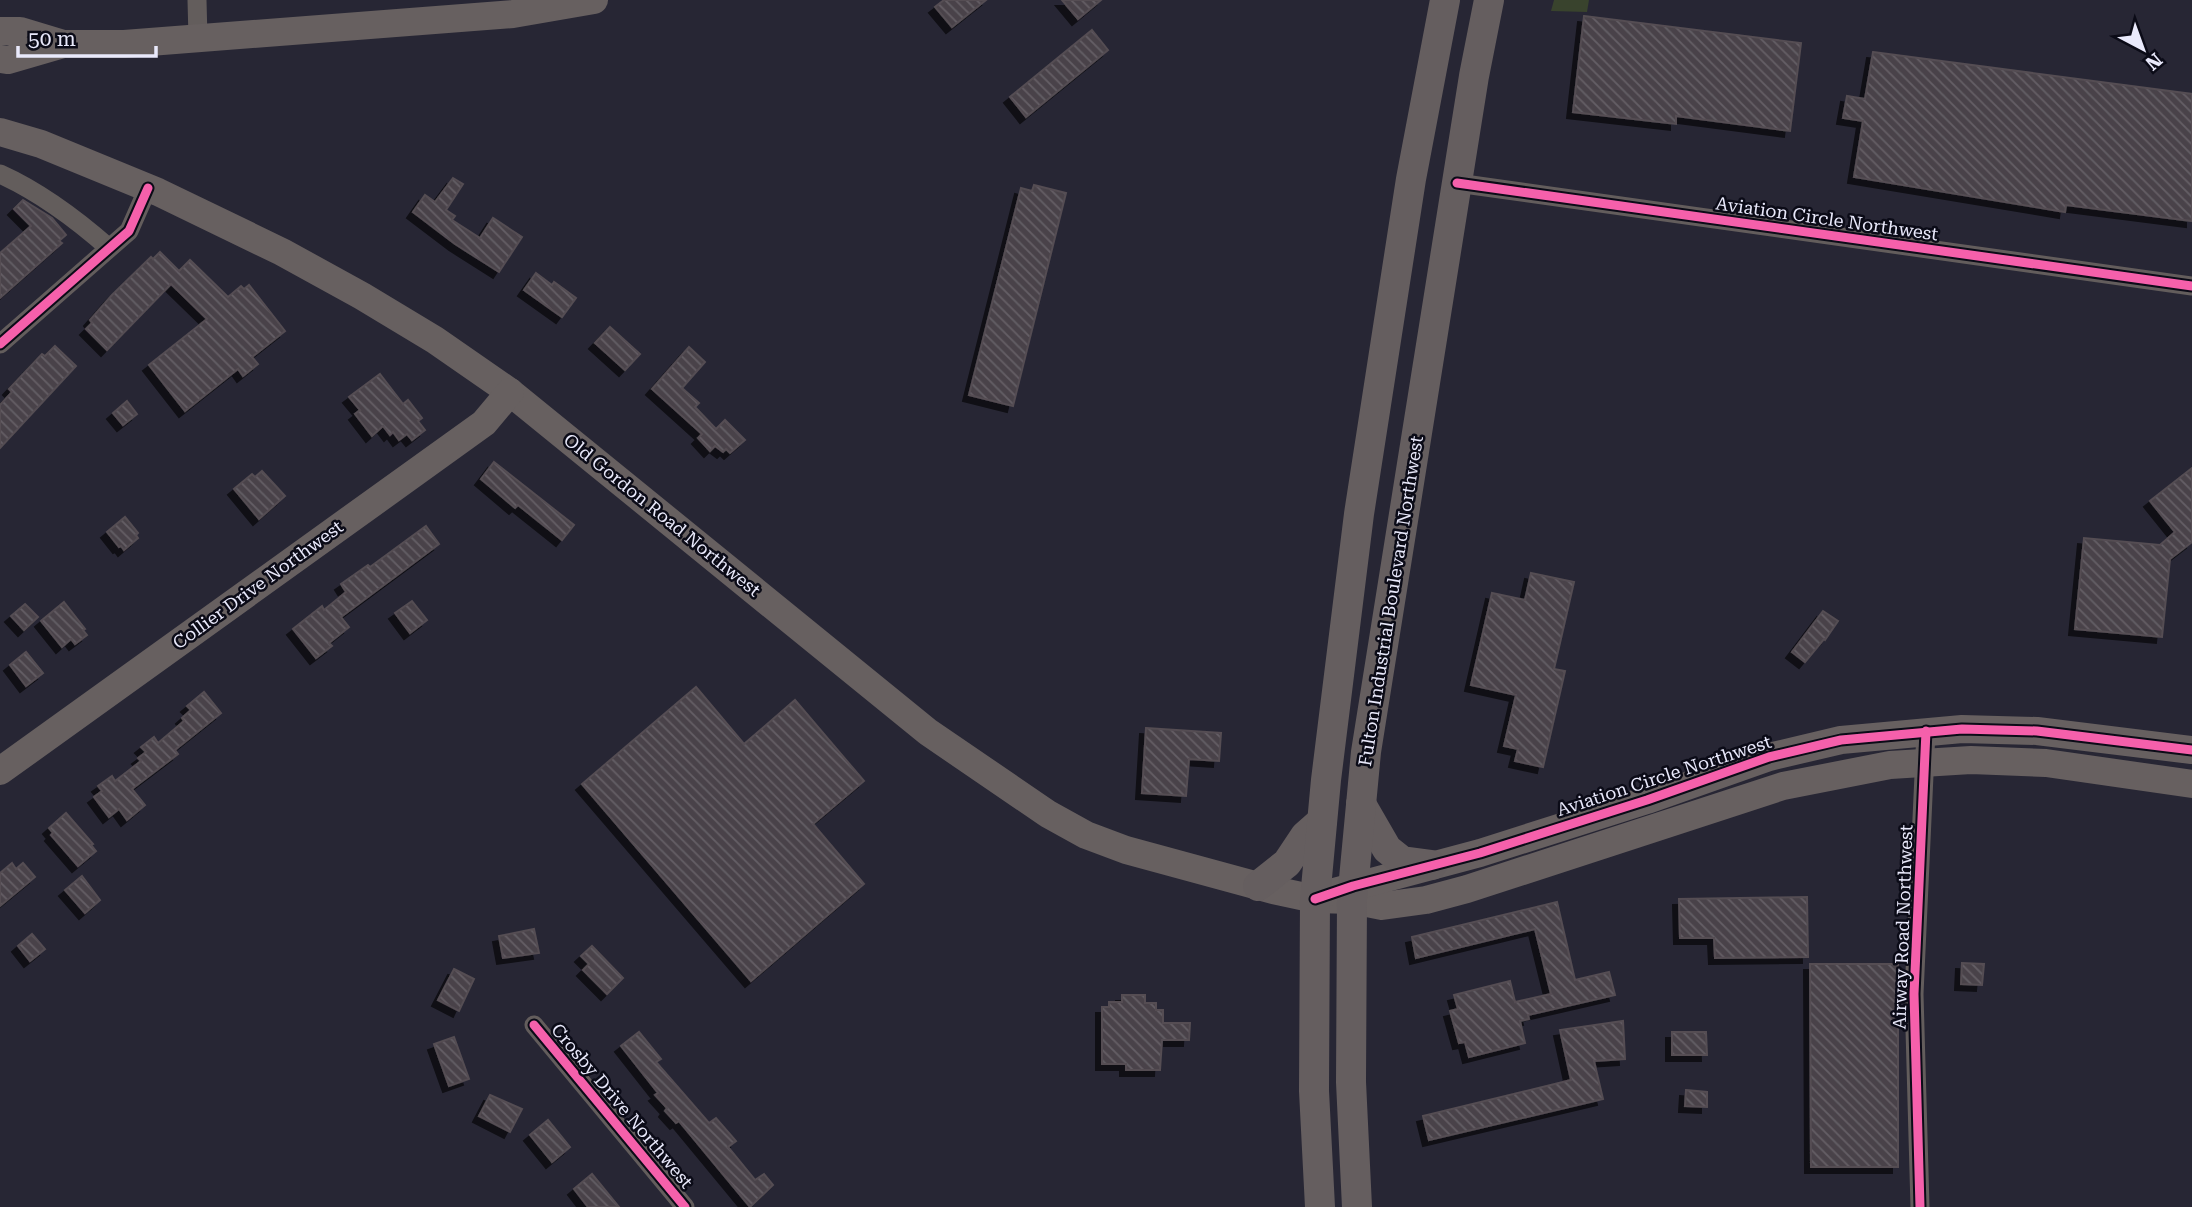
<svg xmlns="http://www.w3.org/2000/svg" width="2192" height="1207" font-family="'Roboto Serif',serif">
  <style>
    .green { fill: #39432d }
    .building { fill: url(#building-back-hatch); stroke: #544d53; stroke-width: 2; filter: url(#shadow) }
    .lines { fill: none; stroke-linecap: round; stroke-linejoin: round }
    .street { stroke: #635d5c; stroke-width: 19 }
    .secondary { stroke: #676060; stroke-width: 28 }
    .primary { stroke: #655e5f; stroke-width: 30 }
    .cycleway-casing { stroke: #0b0b17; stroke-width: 13 }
    .cycleway { stroke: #f560ab; stroke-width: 9 }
    .labels { text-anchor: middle; stroke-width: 5; stroke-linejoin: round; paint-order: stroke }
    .street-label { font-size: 18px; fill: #e9e9fb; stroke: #0b0b17 }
  </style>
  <defs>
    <pattern id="building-back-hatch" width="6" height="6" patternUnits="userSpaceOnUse" patternTransform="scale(1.75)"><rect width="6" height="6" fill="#4a434a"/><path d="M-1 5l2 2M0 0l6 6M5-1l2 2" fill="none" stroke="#645e65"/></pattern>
    <filter id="shadow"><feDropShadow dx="-6" dy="6" stdDeviation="0" flood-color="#0009"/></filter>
  </defs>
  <rect width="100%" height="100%" fill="#272634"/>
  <path class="green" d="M 1554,0 L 1589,0 L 1587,12 L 1551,11 Z"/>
  <g class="building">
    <path d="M 944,0 L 986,0 L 952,27 L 935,7 Z"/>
    <path d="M 1062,0 L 1101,0 L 1078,19 Z"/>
    <path d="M 1584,16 L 1801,43 L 1790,131 L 1676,116 L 1676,124 L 1573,112 Z"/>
    <path d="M 1092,30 L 1108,50 L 1026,117 L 1010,97 Z"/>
    <path d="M 1873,52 L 2192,94 L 2192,221 L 2066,205 L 2065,212 L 1854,177 L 1863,121 L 1843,118 L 1847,96 L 1865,99 Z"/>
    <path d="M 453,178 L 463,184 L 446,210 L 455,216 L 452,220 L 480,238 L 493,218 L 522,237 L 499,272 L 455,244 L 413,212 L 425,195 L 435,202 Z"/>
    <path d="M 1034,185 L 1066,193 L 1013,406 L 969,395 L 1021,188 L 1032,191 Z"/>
    <path d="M 23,200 L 52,218 L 66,235 L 59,241 L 62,243 L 0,298 L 0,253 L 31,226 L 14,209 Z"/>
    <path d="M 160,252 L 179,271 L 190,260 L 228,297 L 241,286 L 244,289 L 249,285 L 285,331 L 252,357 L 258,364 L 243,376 L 238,369 L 185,411 L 149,365 L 207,319 L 171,284 L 107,350 L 86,329 L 92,323 L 90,320 L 112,295 L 151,257 L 153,259 Z"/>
    <path d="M 536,273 L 552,285 L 554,282 L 576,298 L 562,317 L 524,290 Z"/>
    <path d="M 610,327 L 640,354 L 625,370 L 595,343 Z"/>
    <path d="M 55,346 L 76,366 L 0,448 L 0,405 L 12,392 L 9,389 L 42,354 L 45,356 Z"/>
    <path d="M 689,347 L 705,362 L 682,388 L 699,403 L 695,407 L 716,429 L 725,420 L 745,440 L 730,453 L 726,449 L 723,452 L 715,446 L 710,451 L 698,438 L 702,434 L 652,389 Z"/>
    <path d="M 380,374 L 403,404 L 408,400 L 422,418 L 418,421 L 425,430 L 412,440 L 407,434 L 399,440 L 393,432 L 390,435 L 383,426 L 372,436 L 355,414 L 360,410 L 349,397 Z"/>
    <path d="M 127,401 L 137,414 L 123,425 L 113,413 Z"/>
    <path d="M 494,462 L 574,525 L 562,540 L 518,505 L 515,508 L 481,479 Z"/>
    <path d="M 2192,468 L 2192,542 L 2170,559 L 2162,637 L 2075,629 L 2084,538 L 2160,545 L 2175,532 L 2150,501 Z"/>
    <path d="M 262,471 L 285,496 L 259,519 L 234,489 L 252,474 L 255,477 Z"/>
    <path d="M 125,517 L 138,533 L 136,535 L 138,538 L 124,550 L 121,546 L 119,547 L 107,532 Z"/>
    <path d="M 426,526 L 439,544 L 341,617 L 349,627 L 329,643 L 332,646 L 316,658 L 293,629 L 322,606 L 324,610 L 346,592 L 341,584 L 368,565 L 370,567 Z"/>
    <path d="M 1531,573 L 1574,582 L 1554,669 L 1565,671 L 1543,767 L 1515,761 L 1518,749 L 1504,746 L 1516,695 L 1471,685 L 1492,593 L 1525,600 Z"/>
    <path d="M 412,601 L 427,620 L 410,633 L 395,613 Z"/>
    <path d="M 64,602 L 85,629 L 83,630 L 87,635 L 75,644 L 71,639 L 62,647 L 41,621 Z"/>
    <path d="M 25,604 L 38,617 L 24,630 L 11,616 Z"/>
    <path d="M 1823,611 L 1838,621 L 1825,640 L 1824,639 L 1805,662 L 1792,652 Z"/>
    <path d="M 26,652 L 43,673 L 26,686 L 10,665 Z"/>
    <path d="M 696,687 L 744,744 L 795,700 L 864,781 L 813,824 L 864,884 L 751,981 L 582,784 Z"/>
    <path d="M 204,692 L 221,713 L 175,750 L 178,754 L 132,789 L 145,805 L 127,820 L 119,809 L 109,817 L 94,797 L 102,791 L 98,786 L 112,776 L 115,781 L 141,761 L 138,758 L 146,752 L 141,747 L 154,737 L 158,743 L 184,721 L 182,718 L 191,710 L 187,706 Z"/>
    <path d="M 1146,728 L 1221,733 L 1219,761 L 1189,759 L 1186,796 L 1142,793 Z"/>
    <path d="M 66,813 L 93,844 L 91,845 L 96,851 L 78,866 L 51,835 L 53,833 L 49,828 Z"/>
    <path d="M 12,863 L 16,869 L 23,863 L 35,877 L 0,906 L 0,873 Z"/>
    <path d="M 82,876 L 100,900 L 85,913 L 65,890 Z"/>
    <path d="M 1807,897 L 1808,957 L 1715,958 L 1714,938 L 1680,938 L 1679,899 Z"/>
    <path d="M 1557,902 L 1575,980 L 1609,972 L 1615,995 L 1528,1015 L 1529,1019 L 1520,1021 L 1525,1043 L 1469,1057 L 1465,1042 L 1459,1043 L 1450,1011 L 1458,1009 L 1454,995 L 1510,981 L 1515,1002 L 1551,994 L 1535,929 L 1416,958 L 1412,937 Z"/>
    <path d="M 534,929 L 539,953 L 503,958 L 499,936 Z"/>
    <path d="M 32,934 L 45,949 L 30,961 L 18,946 Z"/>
    <path d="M 592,946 L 623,978 L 607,994 L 583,970 L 589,964 L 581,956 Z"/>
    <path d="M 1962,963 L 1984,964 L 1982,985 L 1961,984 Z"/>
    <path d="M 1810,964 L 1898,964 L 1898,1167 L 1811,1167 Z"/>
    <path d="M 454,969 L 474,979 L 459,1011 L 438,1000 Z"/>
    <path d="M 1122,995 L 1145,995 L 1145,1003 L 1156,1003 L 1156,1010 L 1163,1010 L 1163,1023 L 1190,1023 L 1189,1040 L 1162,1040 L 1160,1070 L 1126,1070 L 1126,1064 L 1102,1064 L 1102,1007 L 1109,1007 L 1109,1002 L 1122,1002 Z"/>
    <path d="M 1623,1021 L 1625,1059 L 1594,1061 L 1603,1099 L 1429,1140 L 1423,1116 L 1571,1080 L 1560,1030 Z"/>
    <path d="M 639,1032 L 661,1059 L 656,1062 L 709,1123 L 716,1118 L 736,1141 L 728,1147 L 755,1180 L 764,1174 L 773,1185 L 750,1207 L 679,1121 L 676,1123 L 665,1111 L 667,1108 L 655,1095 L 658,1093 L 621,1046 Z"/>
    <path d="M 1672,1032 L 1706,1032 L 1707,1055 L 1672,1055 Z"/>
    <path d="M 454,1037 L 469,1079 L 449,1086 L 434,1044 Z"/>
    <path d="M 1686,1090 L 1707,1092 L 1707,1107 L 1685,1106 Z"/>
    <path d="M 490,1095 L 522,1109 L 510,1132 L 479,1116 Z"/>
    <path d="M 548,1120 L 570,1147 L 552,1162 L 530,1135 Z"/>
    <path d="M 592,1174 L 619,1207 L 588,1207 L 574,1189 Z"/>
  </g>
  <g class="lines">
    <g class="street">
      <path d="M 197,0 L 198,38"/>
      <path d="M 0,174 C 40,192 76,219 109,248"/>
      <path d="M 1457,183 L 2192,286"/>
      <path d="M 0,344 L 129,231 L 148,188"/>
      <path d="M 534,1025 L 685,1207"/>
      <path d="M 1920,1207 L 1914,994 L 1926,731"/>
    </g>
    <g class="secondary">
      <path d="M 0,31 L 20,31 L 63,44"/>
      <path d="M 0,59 L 8,60 L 63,44 L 124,44 L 513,14 L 594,0"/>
      <path d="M 0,132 L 41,144 L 158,192 L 282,252 L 362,296 L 435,340 L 510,392 L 928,732 L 1048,814 L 1086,835 L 1126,850 L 1273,890 L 1315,899 L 1352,900 L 1382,906 L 1426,900 L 1467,889 L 1783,786 L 1890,765 L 1971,760 L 2046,763 L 2192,784"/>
      <path d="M 0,771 L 484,423 L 510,392"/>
      <path d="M 1334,892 L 1480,853 L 1647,800 L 1769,757 L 1841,740 L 1962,729 L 2037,731 L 2192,750"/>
    </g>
    <g class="primary">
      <path d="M 1361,804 L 1387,849 L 1402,861 L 1432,865"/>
      <path d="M 1258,886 L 1287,863 L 1305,836 L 1322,821"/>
      <path d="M 1320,1207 L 1314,1091 L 1315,899 L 1326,780 L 1359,514 L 1411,179 L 1445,0"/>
      <path d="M 1357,1207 L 1351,1082 L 1352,900 L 1366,752 L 1474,76 L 1489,0"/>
    </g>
    <g class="cycleway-casing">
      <g id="cycleway">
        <path d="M 1457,183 L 2192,286"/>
        <path d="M 0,344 L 129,231 L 148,188"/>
        <path d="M 1315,899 L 1353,886 L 1480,853 L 1647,800 L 1769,757 L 1841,740 L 1962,729 L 2037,731 L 2192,750"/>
        <path d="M 534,1025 L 685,1207"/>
        <path d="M 1920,1207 L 1914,994 L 1926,731"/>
      </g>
    </g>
    <use href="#cycleway" class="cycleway"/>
  </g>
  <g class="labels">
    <g class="street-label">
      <text transform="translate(1827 219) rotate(8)" y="6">Aviation Circle Northwest</text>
      <text transform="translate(662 515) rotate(39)" y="6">Old Gordon Road Northwest</text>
      <text transform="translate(258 585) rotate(-36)" y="6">Collier Drive Northwest</text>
      <text transform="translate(1391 601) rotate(-81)" y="6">Fulton Industrial Boulevard Northwest</text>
      <text transform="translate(1664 776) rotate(-18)" y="6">Aviation Circle Northwest</text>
      <text transform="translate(1903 927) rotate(-88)" y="6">Airway Road Northwest</text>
      <text transform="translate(622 1106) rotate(50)" y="6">Crosby Drive Northwest</text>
    </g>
  </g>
  <g transform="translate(2143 49) rotate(139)" stroke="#0b0b17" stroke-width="5" paint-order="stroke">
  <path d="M0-5L12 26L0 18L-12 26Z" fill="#e9e9fb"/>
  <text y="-10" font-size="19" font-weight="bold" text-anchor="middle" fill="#e9e9fb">N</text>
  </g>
  <path d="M18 46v10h138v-10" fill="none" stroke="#e9e9fb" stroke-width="3.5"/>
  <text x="28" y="46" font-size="21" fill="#e9e9fb" stroke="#0b0b17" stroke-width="5" paint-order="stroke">50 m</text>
</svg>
